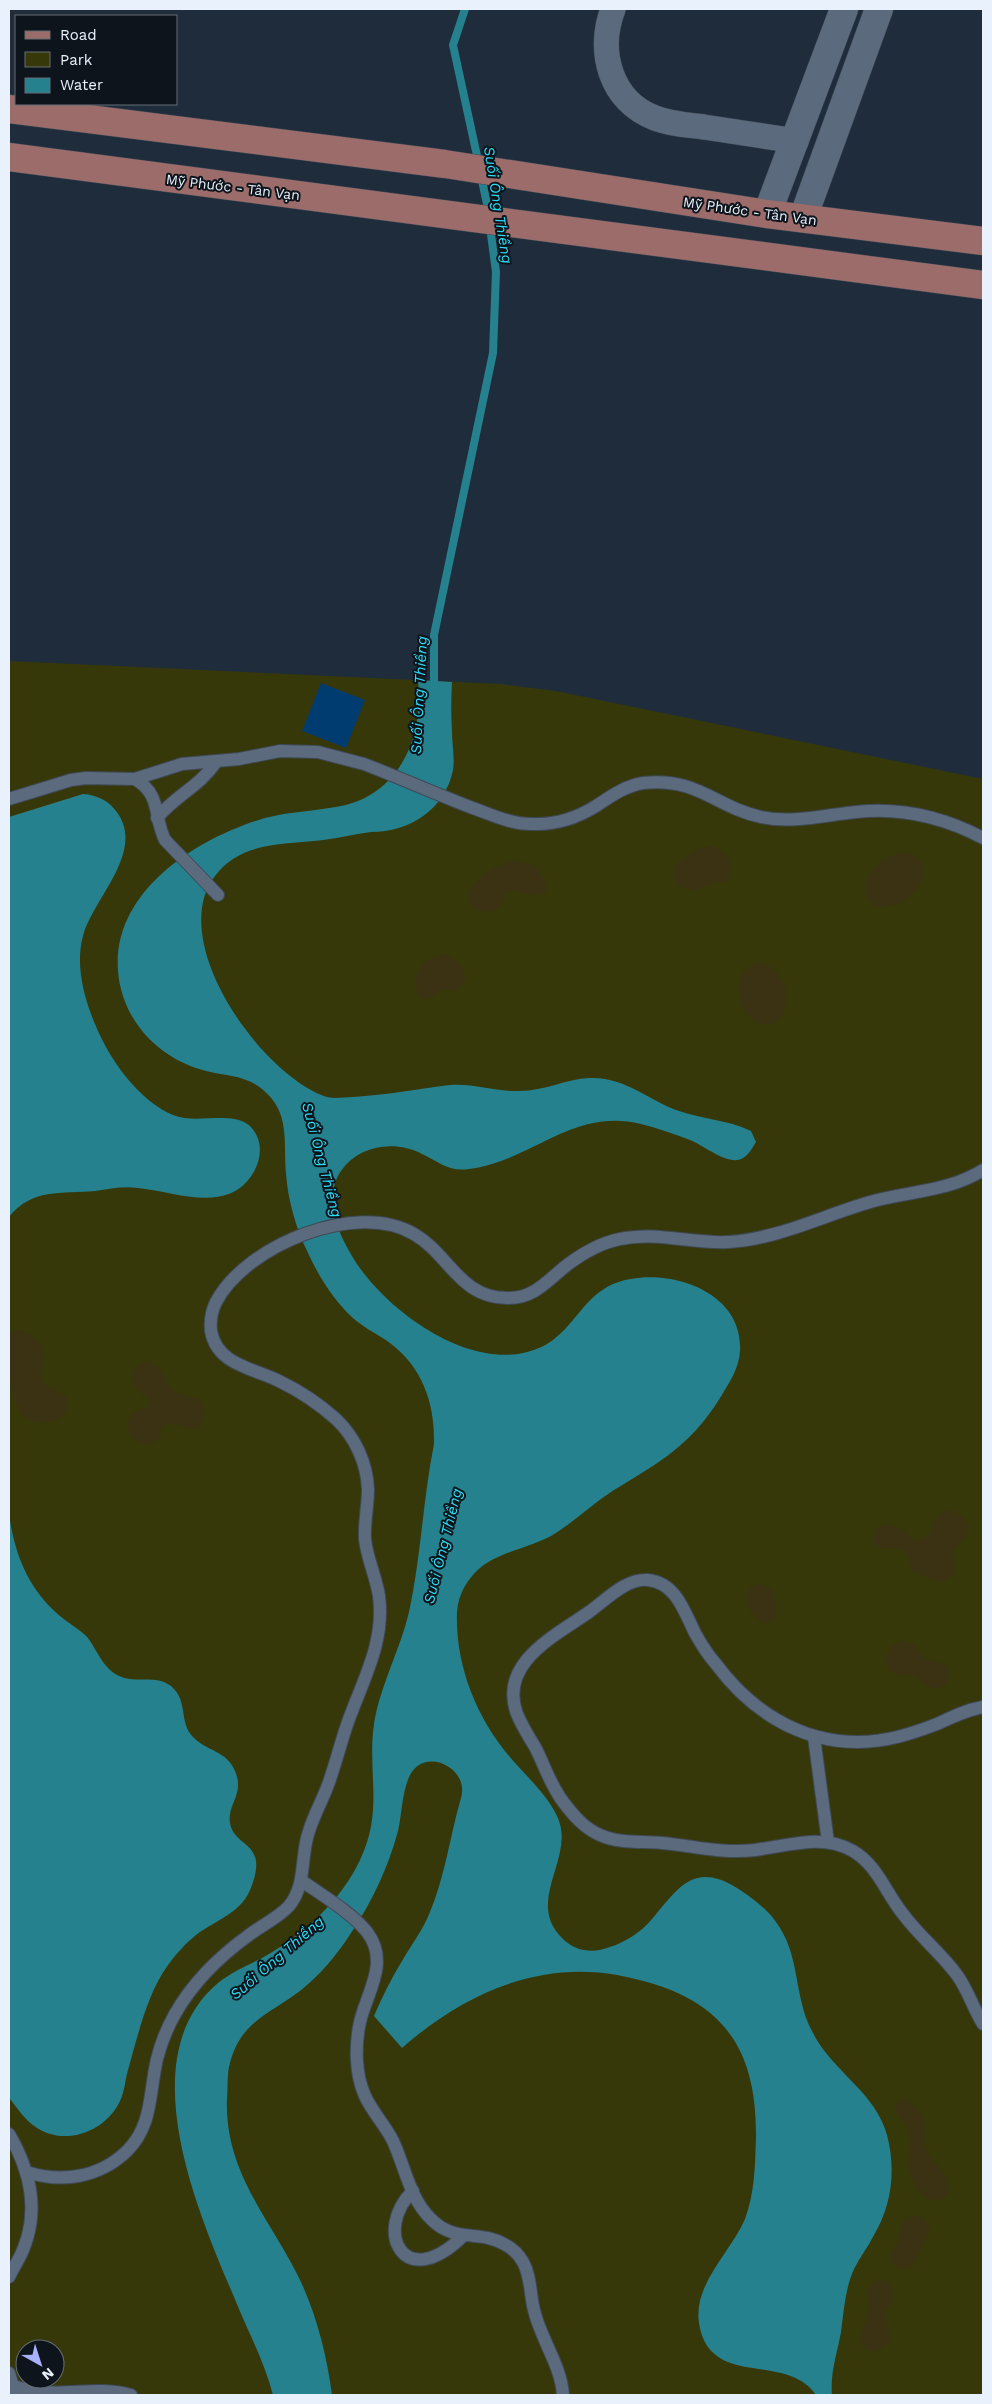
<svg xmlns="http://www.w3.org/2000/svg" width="992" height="2404" font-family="'Work Sans',sans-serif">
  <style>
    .green { fill: #37380a; fill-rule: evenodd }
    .sand { fill: #3a3212 }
    .water { fill: #26818e }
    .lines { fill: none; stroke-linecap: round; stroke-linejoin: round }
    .stream { stroke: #26818e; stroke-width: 8 }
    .building { fill: #003c70 }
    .service-casing { stroke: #3e4956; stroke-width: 14 }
    .minor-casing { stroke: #3e4956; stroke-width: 26 }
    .tertiary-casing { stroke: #3e4956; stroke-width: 29 }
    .primary-casing { stroke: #3e4956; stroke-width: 29 }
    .service { stroke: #5b6a7c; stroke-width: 12 }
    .minor { stroke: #5b6a7c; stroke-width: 25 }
    .tertiary { stroke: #5b6a7c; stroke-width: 28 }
    .primary { stroke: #9b6c69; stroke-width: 28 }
    .labels { text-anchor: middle; stroke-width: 4; stroke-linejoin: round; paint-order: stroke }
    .street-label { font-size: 14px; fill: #e9f2fc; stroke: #0e141b }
    .water-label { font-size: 15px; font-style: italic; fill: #2adcf4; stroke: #0e141b }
  </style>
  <rect width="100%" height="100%" fill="#1f2c3b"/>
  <path class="green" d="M 9,661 L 501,684 L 556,691 L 983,779 L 983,2395 L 9,2395 ZM 25,2349 L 55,2349 L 55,2379 L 25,2379 Z"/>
  <g class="sand">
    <path d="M 712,846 C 729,851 735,866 727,881 L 711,883 L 694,891 L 679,886 L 673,876 L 676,864 L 698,849 Z"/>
    <path d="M 906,852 C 942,861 917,912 876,906 L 867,898 C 860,875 884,854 906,852 Z"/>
    <path d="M 515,861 C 533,862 545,872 546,891 C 527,902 518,883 505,894 L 503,900 L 496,910 C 482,916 464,907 471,890 C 478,874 499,864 515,861 Z"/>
    <path d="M 444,955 C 457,957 476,979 457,989 C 452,992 447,989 441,991 C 434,994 432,1000 424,999 L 417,993 C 413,972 422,957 444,955 Z"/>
    <path d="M 757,963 C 775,964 786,980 786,997 C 787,1039 738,1032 740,985 C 741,973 746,967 757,963 Z"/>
    <path d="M 15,1330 C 30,1331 44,1342 43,1359 C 43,1368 38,1373 42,1382 C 53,1393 80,1391 61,1418 C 4,1441 9,1366 9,1333 Z"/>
    <path d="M 148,1361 L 162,1369 L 166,1383 L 174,1392 C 185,1398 207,1394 204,1415 C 200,1443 176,1418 166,1424 C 161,1427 161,1433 160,1438 L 149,1445 C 137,1443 130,1437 127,1425 C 129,1414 135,1409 146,1409 L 151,1403 C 149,1396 145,1397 140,1392 C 127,1381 132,1365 148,1361 Z"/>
    <path d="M 951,1510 L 963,1516 L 969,1527 L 965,1539 L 952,1550 L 954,1573 L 945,1581 L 933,1580 L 912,1570 C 910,1565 910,1562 909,1558 C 904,1544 890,1549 880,1548 L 873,1541 L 876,1529 C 892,1516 900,1532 914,1540 C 939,1543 925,1513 951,1510 Z"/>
    <path d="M 761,1584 L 773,1590 L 776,1607 L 775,1619 L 767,1623 C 755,1622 749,1609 746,1598 L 750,1588 Z"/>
    <path d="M 903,1641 L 915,1644 L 924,1659 L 946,1664 L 950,1673 L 946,1684 C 927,1695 927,1683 915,1675 L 901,1676 L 891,1672 C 881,1659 888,1645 903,1641 Z"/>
    <path d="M 905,2099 C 911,2101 913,2104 917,2109 C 935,2131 919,2132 928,2152 C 935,2169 953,2173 948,2195 C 927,2212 912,2186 909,2166 C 908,2156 911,2145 910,2135 C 908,2124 898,2118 895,2108 L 897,2102 Z"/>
    <path d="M 914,2215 L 925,2218 L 930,2227 L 929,2232 L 913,2266 L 901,2269 C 882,2260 894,2251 899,2238 C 901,2232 901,2227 903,2221 Z"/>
    <path d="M 883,2280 L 888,2282 L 894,2292 L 892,2302 L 885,2313 L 890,2340 L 885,2347 L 872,2351 L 862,2346 L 860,2337 L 869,2311 L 868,2289 L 875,2281 Z"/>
  </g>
  <g class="water">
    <path d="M 418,680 L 452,682 C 451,699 451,715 452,732 C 452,745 455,758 453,770 C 445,810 409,832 371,832 C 355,834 339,838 323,840 C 283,845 241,841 215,876 C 165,941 262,1076 327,1097 C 335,1099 345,1097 353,1097 C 386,1095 418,1089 450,1085 C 474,1083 496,1092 520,1091 C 544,1091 566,1079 589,1078 C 624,1076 648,1100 679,1111 C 703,1119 728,1120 751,1131 L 756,1142 C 751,1150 747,1158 738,1160 C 723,1162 703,1145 690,1140 C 674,1134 657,1128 641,1124 C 573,1107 532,1161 469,1169 C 448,1172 440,1162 422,1154 C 395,1140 359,1145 341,1171 C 323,1197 337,1231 352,1256 C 385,1312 481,1382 547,1344 C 575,1327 582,1298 613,1284 C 662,1264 744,1289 740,1351 C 739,1369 729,1383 720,1398 C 690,1446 660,1462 614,1490 C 592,1504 573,1523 551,1536 C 528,1548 500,1552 480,1568 C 467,1579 458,1595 457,1612 C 455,1664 476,1717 509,1756 C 525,1775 546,1793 557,1816 C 577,1857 524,1900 562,1938 C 568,1944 576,1949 584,1950 C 593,1952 601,1950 610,1947 C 626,1942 641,1932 652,1919 C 678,1889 693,1861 737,1888 C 751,1897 766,1908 776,1922 C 801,1956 793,1995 812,2031 C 831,2071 875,2091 887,2135 C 896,2169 892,2205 874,2235 C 868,2247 860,2257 854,2269 C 845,2289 844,2310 841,2332 C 837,2354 830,2373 832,2395 L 816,2395 C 786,2351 709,2390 699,2323 C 693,2284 731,2252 745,2219 C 755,2192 755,2165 756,2137 C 757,2037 713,1993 617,1975 C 536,1961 462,1995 402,2048 L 374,2016 C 382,1997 391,1979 402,1961 C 411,1945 423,1930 430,1912 C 445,1876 450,1836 461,1798 C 470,1768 425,1746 410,1775 C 402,1791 402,1814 398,1831 C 388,1868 372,1902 351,1933 C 337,1955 320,1975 300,1991 C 268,2015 239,2022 229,2067 C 227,2077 228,2088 227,2098 C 224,2173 271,2219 301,2282 C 317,2317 327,2356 332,2395 L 273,2395 C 264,2360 247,2330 234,2297 C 198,2212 130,2057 218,1983 C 234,1970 252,1964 269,1954 C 306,1932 342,1899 360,1860 C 384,1810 367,1773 374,1724 C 380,1686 400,1650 409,1612 C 421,1557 423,1499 434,1444 C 435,1404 423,1368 390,1343 C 379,1335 366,1329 354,1319 C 334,1301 319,1277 308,1253 C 296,1229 288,1200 286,1174 C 283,1142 291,1112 262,1089 C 245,1075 226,1076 206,1071 C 159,1059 122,1021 118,971 C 112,891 197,838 265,818 C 292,811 319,811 346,805 C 402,790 424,734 418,680 Z"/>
    <path d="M 83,794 C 96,795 108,800 116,811 C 147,851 93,898 83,936 C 75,965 84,998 95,1024 C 109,1059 138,1100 173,1115 C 202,1127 248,1102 259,1142 C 262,1155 257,1169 249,1179 C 223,1213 172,1191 138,1188 C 123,1186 109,1189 95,1191 C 61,1194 32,1188 9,1217 L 9,817 Z"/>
    <path d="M 9,1513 C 14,1553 28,1589 60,1616 C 69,1624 80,1629 88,1638 C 98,1652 103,1668 119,1676 C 137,1684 155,1674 171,1686 C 189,1701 178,1723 194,1738 C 207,1751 227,1751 235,1771 C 245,1795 227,1803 230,1823 C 234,1848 268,1841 252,1885 C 243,1913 217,1919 196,1935 C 186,1943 176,1954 168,1965 C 147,1994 138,2035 128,2070 C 125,2080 125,2090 120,2101 C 105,2133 62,2148 33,2125 C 23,2118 17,2107 9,2098 Z"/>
  </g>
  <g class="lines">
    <g class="stream">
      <path d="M 465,9 L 453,45 L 479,165"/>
      <path d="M 434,690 L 434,635 L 493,353 L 496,272 L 487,204 L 481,176"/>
    </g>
  </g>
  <path class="building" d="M 321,683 L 365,700 L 346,748 L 302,731 Z"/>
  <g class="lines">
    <g class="service-casing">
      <g id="service">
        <path d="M 135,779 C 162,795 153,816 165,840 L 218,895"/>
        <path d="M 9,799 L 71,780 L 86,778 L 135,779 L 182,764 L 239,759 L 280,751 L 318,752 L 364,764 C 400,778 434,793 470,807 C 490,814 510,824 531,824 C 554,825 577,818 596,806 C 611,796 625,786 643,783 C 698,777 715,807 761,817 C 792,824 825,815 856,812 C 901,807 943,817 983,838"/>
        <path d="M 157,818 C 175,796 200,786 216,762"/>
        <path d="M 983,1707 C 966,1710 952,1717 937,1724 C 911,1734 886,1742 858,1742 C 799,1742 750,1710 716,1664 C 708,1655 701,1644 695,1633 C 684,1611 676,1583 648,1580 C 626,1578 606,1600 589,1612 C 555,1636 498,1663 517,1714 C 522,1726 529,1737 535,1747 C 545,1766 550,1785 564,1803 C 574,1816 584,1828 600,1835 C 620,1844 642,1841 662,1843 C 694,1846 723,1854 755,1850 C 788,1846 822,1833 853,1851 C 877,1865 886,1893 903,1914 C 919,1936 941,1953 957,1975 C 968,1990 973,2008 983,2024"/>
        <path d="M 814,1737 L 828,1842"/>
        <path d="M 302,1881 C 323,1896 351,1912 367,1932 C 390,1962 367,1992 360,2022 C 355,2045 355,2074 365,2096 C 373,2113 385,2125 393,2141 C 405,2167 410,2199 431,2219 C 454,2243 480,2230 504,2244 C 512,2248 519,2255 523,2262 C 531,2276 530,2295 534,2310 C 541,2340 561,2365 563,2395"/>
        <path d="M 9,2134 C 30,2170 40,2209 23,2250 C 19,2260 13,2268 9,2277"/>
        <path d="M 26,2172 C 62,2183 99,2178 127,2151 C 153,2125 149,2093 157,2059 C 161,2043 167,2028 175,2014 C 193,1982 220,1956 249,1935 C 262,1925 278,1918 289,1906 C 307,1884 300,1856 309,1831 C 314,1815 322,1801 328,1785 C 336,1763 341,1741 349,1719 C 364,1678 385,1641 379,1596 C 376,1576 367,1559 365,1539 C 364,1522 368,1506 368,1489 C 367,1463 355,1437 336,1419 C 319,1404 300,1391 279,1381 C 253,1368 217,1365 211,1331 C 210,1321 212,1310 216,1302 C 246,1245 357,1200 414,1234 C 449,1254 460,1299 509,1298 C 535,1298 548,1280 567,1265 C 583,1253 600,1243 620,1239 C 656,1231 692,1244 728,1242 C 778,1239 822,1216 870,1202 C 909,1191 948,1192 983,1170"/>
        <path d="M 413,2191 C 373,2229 403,2295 463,2236"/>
        <path d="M 9,2373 L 15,2393"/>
        <path d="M 13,2386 C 57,2401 90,2384 131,2395"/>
      </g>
    </g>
    <g class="minor-casing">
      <path id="minor" d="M 613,9 C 597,51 610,101 655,118 C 670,124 688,125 704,127 C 735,132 765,136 796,141"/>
    </g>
    <g class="tertiary-casing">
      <g id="tertiary">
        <path d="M 767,214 L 844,9"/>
        <path d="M 803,218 L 879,9"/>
      </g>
    </g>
    <g class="primary-casing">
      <g id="primary">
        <path d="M 9,109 L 445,164 L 767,214 L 983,241"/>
        <path d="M 9,157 L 983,285"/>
      </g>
    </g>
    <use href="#service" class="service"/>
    <use href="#minor" class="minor"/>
    <use href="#tertiary" class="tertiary"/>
    <use href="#primary" class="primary"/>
  </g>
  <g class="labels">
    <g class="street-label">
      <text transform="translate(233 187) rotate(7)" y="5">Mỹ Phước - Tân Vạn</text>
      <text transform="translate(750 211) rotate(8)" y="5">Mỹ Phước - Tân Vạn</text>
    </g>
    <g class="water-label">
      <text transform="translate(498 205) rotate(81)" y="5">Suối Ông Thiềng</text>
      <text transform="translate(419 695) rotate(-87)" y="5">Suối Ông Thiềng</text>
      <text transform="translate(322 1160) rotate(75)" y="5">Suối Ông Thiềng</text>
      <text transform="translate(443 1546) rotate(-76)" y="5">Suối Ông Thiềng</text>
      <text transform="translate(277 1958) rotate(-41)" y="5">Suối Ông Thiềng</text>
    </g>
  </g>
  <rect width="992" height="2404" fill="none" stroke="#e9f2fc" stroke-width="20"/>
  <rect x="15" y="15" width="162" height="90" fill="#0e141b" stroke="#666d75"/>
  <rect x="25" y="31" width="25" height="8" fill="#9b6c69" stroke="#666d75"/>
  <text x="60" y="40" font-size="15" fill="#e9f2fc">Road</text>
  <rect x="25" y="52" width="25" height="15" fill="#37380a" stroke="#666d75"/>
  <text x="60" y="65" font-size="15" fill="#e9f2fc">Park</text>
  <rect x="25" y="78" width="25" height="15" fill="#26818e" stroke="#666d75"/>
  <text x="60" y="90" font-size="15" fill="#e9f2fc">Water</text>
  <g transform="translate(40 2364) rotate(141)"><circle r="24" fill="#0e141b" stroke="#666d75"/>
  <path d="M0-4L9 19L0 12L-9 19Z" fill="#a9b0fc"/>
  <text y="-8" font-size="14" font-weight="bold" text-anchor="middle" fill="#e9f2fc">N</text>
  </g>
</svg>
